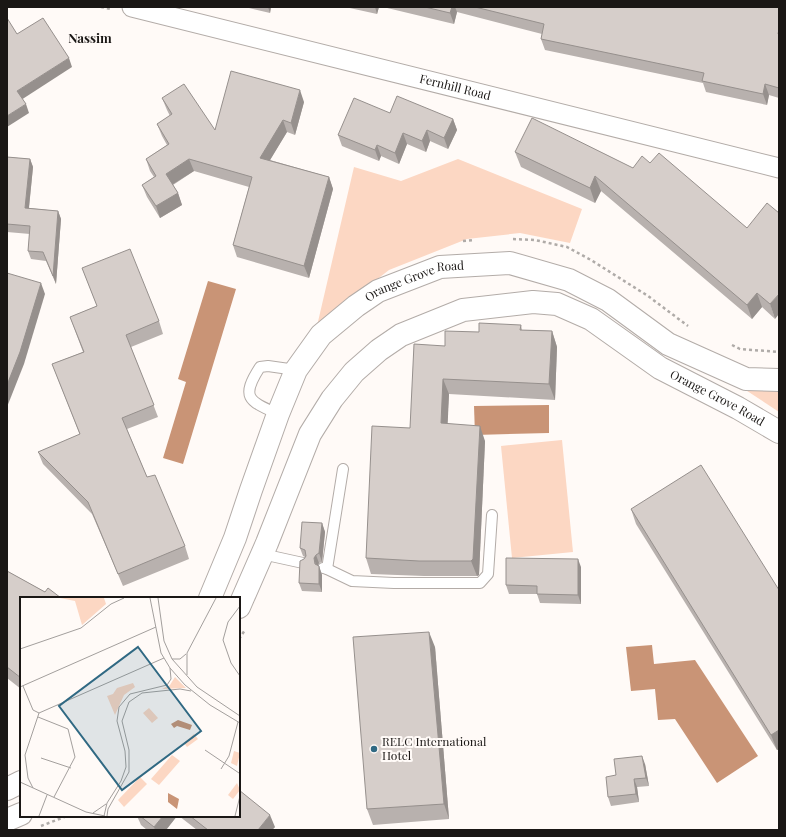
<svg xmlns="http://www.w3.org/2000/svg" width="786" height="837" font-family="'Playfair Display',serif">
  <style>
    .green { fill: #fcd7c3 }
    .water { fill: #c99476 }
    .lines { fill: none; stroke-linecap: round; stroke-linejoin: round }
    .service-casing { stroke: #b3aca8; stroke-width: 12 }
    .minor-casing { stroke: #b3aca8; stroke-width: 21 }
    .tertiary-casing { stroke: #b3aca8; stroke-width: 24 }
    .path { stroke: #afaba8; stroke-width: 2.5; stroke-dasharray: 3 3; stroke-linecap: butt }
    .service { stroke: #fff; stroke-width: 10 }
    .minor { stroke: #fff; stroke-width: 19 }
    .tertiary { stroke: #fff; stroke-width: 22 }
    .wall { fill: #b8b1ae }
    .shaded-wall { fill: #96908d }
    .building { fill: #d6ceca; stroke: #96908d }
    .poi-dot { fill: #306983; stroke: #fffaf7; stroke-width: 1.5 }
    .labels { text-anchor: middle; stroke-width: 4; stroke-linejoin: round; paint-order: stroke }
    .street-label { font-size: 12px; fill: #1a1715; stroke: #fffaf7 }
    .poi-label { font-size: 12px; fill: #1a1715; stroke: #fffaf7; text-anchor: start }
    .neighbourhood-label { font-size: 13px; font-weight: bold; fill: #1a1715; stroke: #fffaf7 }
    .inset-road { fill: none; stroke: #a39f9d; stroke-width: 1 }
    .view { fill: #306983; fill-opacity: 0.15; stroke: #306983; stroke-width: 2 }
    .inset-edge { fill: none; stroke: #1a1715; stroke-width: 2 }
  </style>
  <rect width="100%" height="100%" fill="#fffaf7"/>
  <g class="green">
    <path d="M 458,159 L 582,209 L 570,243 L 520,233 L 467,239 L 389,270 L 317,326 L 354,167 L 401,181 Z"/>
    <path d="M 738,385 L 779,392 L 779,412 Z"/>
    <path d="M 562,440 L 573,552 L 512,558 L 501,446 Z"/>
  </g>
  <g class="water">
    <path d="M 208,281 L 236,289 L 183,464 L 163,458 L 186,382 L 178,379 Z"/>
    <path d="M 549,405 L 549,433 L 475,435 L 474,406 Z"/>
    <path d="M 652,645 L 654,664 L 695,660 L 758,756 L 717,783 L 675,719 L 658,720 L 655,689 L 631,691 L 626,647 Z"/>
  </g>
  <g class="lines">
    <g class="service-casing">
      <g id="service">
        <path d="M 278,414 C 249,401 240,398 260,367 L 268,366 L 296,370"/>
        <path d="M 262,554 L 303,563"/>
        <path d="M 323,568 L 327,569 L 352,581 L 394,583 L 480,583 L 488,574 L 492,515"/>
        <path d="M 327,569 L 343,469"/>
      </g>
    </g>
    <g class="minor-casing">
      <g id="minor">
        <path id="s1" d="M 132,7 L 779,168"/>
      </g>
    </g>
    <g class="tertiary-casing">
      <g id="tertiary">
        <path id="s2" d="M 210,598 L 235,538 L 251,490 L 278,414 L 296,370 L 321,335 L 356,306 L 378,291 L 440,267 L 510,263 L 569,280 L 608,300 L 668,344 L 746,379 L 779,380"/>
        <path id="s3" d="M 239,607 L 267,543 L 310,434 L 332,399 L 354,372 L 379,350 L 401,335 L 463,310 L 533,302 L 557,304 L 591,319 L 660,368 L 738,408 L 779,432"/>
        <path d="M 7,789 L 21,782"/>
        <path d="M 7,820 L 21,814"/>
      </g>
    </g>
    <g class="path">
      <path d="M 101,7 L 111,9"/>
      <path d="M 513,239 L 535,240 L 567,247 L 591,260 L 648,296 L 688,326"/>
      <path d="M 463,241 L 474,240"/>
      <path d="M 732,345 L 740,349 L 779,352"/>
      <path d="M 239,639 L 245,630"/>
      <path d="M 41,826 L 67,816"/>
    </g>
    <use href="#service" class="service"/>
    <use href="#minor" class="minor"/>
    <use href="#tertiary" class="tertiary"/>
  </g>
  <g class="wall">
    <path d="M 245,7 L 271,7 L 270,13 Z"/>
    <path d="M 345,7 L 379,7 L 377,14 Z"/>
    <path d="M 383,7 L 779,7 L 779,98 L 769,95 L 767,105 L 706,92 L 703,83 L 545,50 L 541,39 L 542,34 L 457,12 L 454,24 Z"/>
    <path d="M 162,98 L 215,130 L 304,102 L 295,135 L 287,132 L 270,160 L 329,177 L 333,189 L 309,278 L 237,257 L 233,245 L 249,187 L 194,171 L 173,185 L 178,193 L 182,205 L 160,218 L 147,197 L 142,185 L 154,177 L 150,171 L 146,159 L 167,145 L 162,136 L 157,124 L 170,116 L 167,110 Z"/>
    <path d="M 390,113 L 453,119 L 457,130 L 448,149 L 430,141 L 426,152 L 407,144 L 399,164 L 381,156 L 379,161 L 342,146 L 338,135 Z"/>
    <path d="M 515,152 L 633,168 L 650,163 L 747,228 L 775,319 L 762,307 L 752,319 L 601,191 L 595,203 L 521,167 Z"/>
    <path d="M 7,157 L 30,159 L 33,167 L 29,208 L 58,211 L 61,219 L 56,284 L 46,261 L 31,259 L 28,251 L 30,234 L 7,232 Z"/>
    <path d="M 82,268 L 159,321 L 163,334 L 131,347 L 158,417 L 127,429 L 147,477 L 185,546 L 189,559 L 123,586 L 92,514 L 43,464 L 38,452 L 80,435 L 52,364 L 83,352 L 70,317 L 97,306 Z"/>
    <path d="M 521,325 L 522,330 L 552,331 L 557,347 L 555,400 L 449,394 L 447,424 L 485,441 L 479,575 L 477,576 L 424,576 L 371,574 L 366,558 L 410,428 L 445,346 L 479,332 Z"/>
    <path d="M 631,509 L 779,590 L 779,749 L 777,750 L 636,524 Z"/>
    <path d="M 322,523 L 325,532 L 322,562 L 319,563 L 318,565 L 319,566 L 322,575 L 322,592 L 302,591 L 299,583 L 305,557 L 303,556 L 300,548 Z"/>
    <path d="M 581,567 L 581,604 L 540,603 L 537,594 L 509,594 L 506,585 Z"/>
    <path d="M 7,571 L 45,592 L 61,598 L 21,598 L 21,689 L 7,678 Z"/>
    <path d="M 435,647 L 449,819 L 373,825 L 367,809 Z"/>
    <path d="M 645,764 L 649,786 L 637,787 L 639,802 L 611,806 L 608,797 L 616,775 Z"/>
    <path d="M 137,816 L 177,816 L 166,830 L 147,830 L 141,825 Z"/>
    <path d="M 179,816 L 239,816 L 275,827 L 272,830 L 197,830 Z"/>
  </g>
  <g class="shaded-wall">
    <path d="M 268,7 L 271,7 L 270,13 Z"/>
    <path d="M 375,7 L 379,7 L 377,14 Z"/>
    <path d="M 452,7 L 455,7 L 457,12 L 454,24 L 450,13 Z"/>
    <path d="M 69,58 L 72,67 L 21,100 L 17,91 Z"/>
    <path d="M 765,84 L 769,95 L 767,105 L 763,94 Z"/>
    <path d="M 300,90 L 304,102 L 295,135 L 291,123 Z"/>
    <path d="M 26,104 L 29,113 L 7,127 L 7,116 Z"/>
    <path d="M 453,119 L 457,130 L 448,149 L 444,138 Z"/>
    <path d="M 283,120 L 287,132 L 264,170 L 260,158 Z"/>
    <path d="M 427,130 L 430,141 L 426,152 L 422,141 Z"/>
    <path d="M 403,133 L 407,144 L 399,164 L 395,153 Z"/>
    <path d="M 377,145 L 381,156 L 379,161 L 375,150 Z"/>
    <path d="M 30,159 L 33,167 L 28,216 L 25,208 Z"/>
    <path d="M 189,159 L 194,171 L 170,186 L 166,174 Z"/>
    <path d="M 595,176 L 601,191 L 595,203 L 590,188 Z"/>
    <path d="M 329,177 L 333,189 L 309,278 L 304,266 Z"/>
    <path d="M 178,193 L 182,205 L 160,218 L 156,206 Z"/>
    <path d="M 58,211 L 61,219 L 56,284 L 53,276 Z"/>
    <path d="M 41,283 L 45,294 L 24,364 L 7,407 L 7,385 Z"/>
    <path d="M 757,293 L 762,307 L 752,319 L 747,305 Z"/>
    <path d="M 779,294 L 779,314 L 775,319 L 770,304 Z"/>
    <path d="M 552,331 L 557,347 L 555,400 L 549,384 Z"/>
    <path d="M 443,379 L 449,394 L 447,439 L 441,423 Z"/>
    <path d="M 480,426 L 485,441 L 479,575 L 477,576 L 471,561 Z"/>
    <path d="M 322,523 L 325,532 L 322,562 L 319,553 Z"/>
    <path d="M 316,555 L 319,563 L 317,567 L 318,572 L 314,558 Z"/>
    <path d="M 578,559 L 581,567 L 581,604 L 578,595 Z"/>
    <path d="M 319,566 L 322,575 L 322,592 L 319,584 Z"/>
    <path d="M 429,632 L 435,647 L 449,819 L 444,804 Z"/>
    <path d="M 779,730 L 779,749 L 777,750 L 771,735 Z"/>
    <path d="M 642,756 L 645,764 L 649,786 L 646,778 Z"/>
    <path d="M 634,779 L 637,787 L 639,802 L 636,794 Z"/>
    <path d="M 270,815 L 275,827 L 272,830 L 258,830 Z"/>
    <path d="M 163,816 L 177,816 L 166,830 L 155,830 L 154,827 Z"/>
  </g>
  <g class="building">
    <path d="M 425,7 L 452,7 L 450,13 Z"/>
    <path d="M 475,7 L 779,7 L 779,29 L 778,34 L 779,34 L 779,88 L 765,84 L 763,94 L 702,81 L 704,73 L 541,39 L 544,24 Z"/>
    <path d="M 7,18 L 17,34 L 43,18 L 69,58 L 17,91 L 26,104 L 7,116 Z"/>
    <path d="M 231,71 L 300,90 L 291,123 L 283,120 L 260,158 L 329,177 L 304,266 L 233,245 L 252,177 L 189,159 L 166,174 L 178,193 L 156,206 L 142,185 L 156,176 L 146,159 L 169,144 L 157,124 L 172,114 L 162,98 L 184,84 L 215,130 Z"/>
    <path d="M 397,96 L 453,119 L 444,138 L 427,130 L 422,141 L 403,133 L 395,153 L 377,145 L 375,150 L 338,135 L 354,98 L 390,113 Z"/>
    <path d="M 532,118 L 633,168 L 642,156 L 650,163 L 659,153 L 747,228 L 767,203 L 779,213 L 779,294 L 770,304 L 757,293 L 747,305 L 595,176 L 590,188 L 515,152 Z"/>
    <path d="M 7,157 L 30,159 L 25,208 L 58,211 L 53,276 L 43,252 L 28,251 L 30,226 L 7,224 Z"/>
    <path d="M 130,249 L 159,321 L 126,335 L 154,405 L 122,418 L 147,477 L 155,475 L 185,546 L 118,574 L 88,502 L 38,452 L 80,434 L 52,364 L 84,352 L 70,317 L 97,306 L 82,268 Z"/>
    <path d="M 7,273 L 41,283 L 20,352 L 7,385 Z"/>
    <path d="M 479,323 L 521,325 L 520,330 L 552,331 L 549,384 L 443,379 L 441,423 L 480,426 L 473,559 L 471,561 L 419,561 L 366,558 L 372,426 L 410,428 L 414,344 L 445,346 L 445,331 L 479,332 Z"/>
    <path d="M 701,465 L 779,590 L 779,730 L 771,735 L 631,509 Z"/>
    <path d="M 302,522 L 322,523 L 319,553 L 316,555 L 314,558 L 315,564 L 319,566 L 319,584 L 299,583 L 300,561 L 304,559 L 306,556 L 305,550 L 300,548 Z"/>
    <path d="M 506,558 L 578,559 L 578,595 L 537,594 L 537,586 L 506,585 Z"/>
    <path d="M 7,571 L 45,592 L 48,588 L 61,598 L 21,598 L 21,678 L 7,667 Z"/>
    <path d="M 429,632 L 444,804 L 367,809 L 353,637 Z"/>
    <path d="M 642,756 L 646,778 L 634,779 L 636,794 L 608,797 L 606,777 L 616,775 L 614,759 Z"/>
    <path d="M 239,790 L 270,815 L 258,830 L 208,830 L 190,816 L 239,816 Z"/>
    <path d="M 140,816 L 163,816 L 154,827 Z"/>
  </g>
  <circle class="poi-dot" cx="374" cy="749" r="4"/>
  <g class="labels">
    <g class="street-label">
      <text dy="4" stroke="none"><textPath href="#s1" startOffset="333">Fernhill Road</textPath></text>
      <text dy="4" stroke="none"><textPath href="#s2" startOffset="397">Orange Grove Road</textPath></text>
      <text dy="4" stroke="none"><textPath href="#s3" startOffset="671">Orange Grove Road</textPath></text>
    </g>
    <g class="poi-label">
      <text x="382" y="746">RELC International<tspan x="382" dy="14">Hotel</tspan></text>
    </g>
    <g class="neighbourhood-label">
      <text x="90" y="43">Nassim</text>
    </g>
  </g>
  <g transform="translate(20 597)">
    <rect width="220" height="220" fill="#fffaf7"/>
    <path d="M 40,1 L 84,1 L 86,7 L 62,28 L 55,4 ZM 155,80 L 166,91 L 142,92 L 150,88 ZM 113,86 L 115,90 L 104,98 L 95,118 L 87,99 L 93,97 L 97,91 ZM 129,111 L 138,121 L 132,126 L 123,116 ZM 174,137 L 178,142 L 167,150 L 164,146 ZM 214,154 L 220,156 L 217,169 L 211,166 ZM 152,158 L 160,164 L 139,188 L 131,182 ZM 120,180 L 127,187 L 104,210 L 98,203 ZM 217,186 L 220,193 L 213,202 L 208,198 Z" fill="#fcd7c3"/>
    <path d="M 158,123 L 172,128 L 170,133 L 157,129 L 154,131 L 151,127 ZM 148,196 L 159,202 L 157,212 L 148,205 Z" fill="#c99476"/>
    <path class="inset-road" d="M 130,1 L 141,56 L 150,71 L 165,88 L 190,108 L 220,126M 138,1 L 144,44 L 152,62 L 177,90 L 220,119M 220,9 L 208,25 L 203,43 L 211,66 L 220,79M 0,52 L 61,31 L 91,7 L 104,1M 152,62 L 160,62 L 166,57M 167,78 L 167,56 L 196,1M 3,89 L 13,113 L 19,116M 0,90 L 136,30M 18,120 L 48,132 L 55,160 L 34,200M 185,153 L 219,176M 21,161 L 51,171M 201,172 L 209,159 L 218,125M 0,185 L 66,215 L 85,219M 13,191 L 8,181 L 5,158 L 19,116 L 144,61M 73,216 L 86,207M 19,219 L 27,198M 84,219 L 87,206 L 101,184 L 106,170 L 105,154 L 97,124 L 99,110 L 110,97 L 147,88 L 151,82 L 150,71M 87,219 L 88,212 L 109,175 L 109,153 L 102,124 L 109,105 L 122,96 L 160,92 L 171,94M 215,219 L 220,199"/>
    <path class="view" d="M 118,50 L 181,134 L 102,193 L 39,109 Z"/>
    <rect width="220" height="220" class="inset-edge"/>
  </g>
  <rect width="786" height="837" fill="none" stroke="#1a1715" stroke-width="16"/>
</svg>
